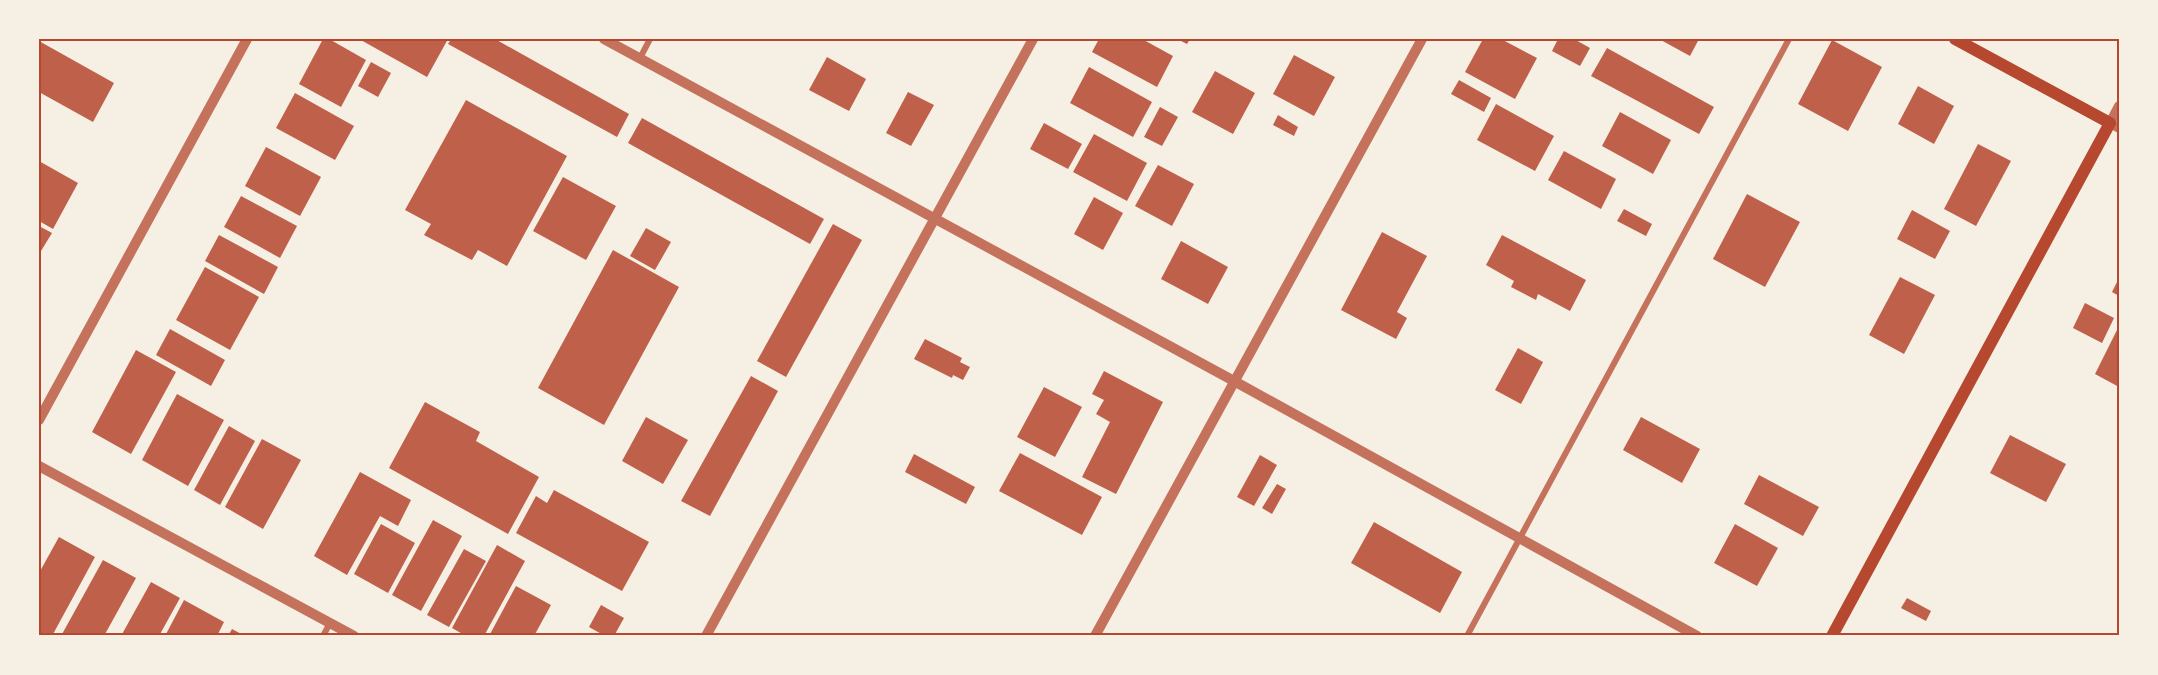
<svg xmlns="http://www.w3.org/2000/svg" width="2158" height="675" font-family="'Space Grotesk',sans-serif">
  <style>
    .building { fill: #bf614a }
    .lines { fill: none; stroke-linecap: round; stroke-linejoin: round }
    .minor { stroke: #c5725c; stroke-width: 6 }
    .tertiary { stroke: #c5725c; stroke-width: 10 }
    .secondary { stroke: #b5482f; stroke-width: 12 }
    .neatline { fill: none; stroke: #b5482f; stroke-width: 2 }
  </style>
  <rect width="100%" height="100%" fill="#f6efe4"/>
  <g class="building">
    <path d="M 323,39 L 329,39 L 366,60 L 341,107 L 299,84 Z"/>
    <path d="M 359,39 L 448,39 L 427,77 Z"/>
    <path d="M 451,39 L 495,39 L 629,114 L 617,137 L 448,44 Z"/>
    <path d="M 1099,39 L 1142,39 L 1173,56 L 1157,87 L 1092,52 Z"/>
    <path d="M 1177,39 L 1190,39 L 1187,44 Z"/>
    <path d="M 1483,39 L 1501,39 L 1537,58 L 1515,99 L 1465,72 Z"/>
    <path d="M 1558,39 L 1574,39 L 1590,48 L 1580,66 L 1552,51 Z"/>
    <path d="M 1659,39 L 1699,39 L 1690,56 Z"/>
    <path d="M 1832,40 L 1882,67 L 1848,131 L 1798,104 Z"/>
    <path d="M 39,41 L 114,83 L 93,122 L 39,92 Z"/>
    <path d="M 1607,48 L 1714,107 L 1699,134 L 1591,76 Z"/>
    <path d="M 1294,55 L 1335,77 L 1314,116 L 1273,94 Z"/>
    <path d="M 827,57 L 866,79 L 849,111 L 809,90 Z"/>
    <path d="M 371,62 L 391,73 L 378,97 L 358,86 Z"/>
    <path d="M 1089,67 L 1152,102 L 1133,137 L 1070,103 Z"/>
    <path d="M 1215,71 L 1255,93 L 1233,134 L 1192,112 Z"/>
    <path d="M 1459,80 L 1491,98 L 1484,112 L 1451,94 Z"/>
    <path d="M 1918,86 L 1954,106 L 1934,144 L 1898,124 Z"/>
    <path d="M 908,92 L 934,105 L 911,146 L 886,133 Z"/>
    <path d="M 295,93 L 354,126 L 335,160 L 276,128 Z"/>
    <path d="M 466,100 L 567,156 L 507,266 L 478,250 L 472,260 L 424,235 L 431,224 L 405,210 Z"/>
    <path d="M 1496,104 L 1554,136 L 1535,171 L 1477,140 Z"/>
    <path d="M 1160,107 L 1178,117 L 1162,146 L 1144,137 Z"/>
    <path d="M 1620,112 L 1671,140 L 1653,174 L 1602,146 Z"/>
    <path d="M 1278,115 L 1298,127 L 1294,136 L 1273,125 Z"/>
    <path d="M 642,118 L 824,219 L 810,244 L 628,143 Z"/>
    <path d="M 1044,123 L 1082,144 L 1068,169 L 1030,149 Z"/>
    <path d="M 1094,134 L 1147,163 L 1127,201 L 1073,172 Z"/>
    <path d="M 1978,144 L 2011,161 L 1976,226 L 1944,209 Z"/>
    <path d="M 266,147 L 321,177 L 300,216 L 245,186 Z"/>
    <path d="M 1564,151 L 1616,179 L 1601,209 L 1548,180 Z"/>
    <path d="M 39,161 L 78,183 L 53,229 L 39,221 Z"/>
    <path d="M 1158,165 L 1194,184 L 1172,226 L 1135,206 Z"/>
    <path d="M 563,177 L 616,206 L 586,260 L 533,231 Z"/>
    <path d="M 1747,194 L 1800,222 L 1765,287 L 1713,259 Z"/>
    <path d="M 241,196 L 297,226 L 280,258 L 224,227 Z"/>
    <path d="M 1094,197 L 1123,213 L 1103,250 L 1074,234 Z"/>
    <path d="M 1624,209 L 1652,224 L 1646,236 L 1617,221 Z"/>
    <path d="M 1912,210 L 1950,231 L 1935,259 L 1897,239 Z"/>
    <path d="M 833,224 L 862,240 L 786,377 L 757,361 Z"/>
    <path d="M 39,226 L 52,233 L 41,251 L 39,250 Z"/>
    <path d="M 646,228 L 671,242 L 655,270 L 630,256 Z"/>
    <path d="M 1382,232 L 1427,256 L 1397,312 L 1407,318 L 1396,339 L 1341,310 Z"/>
    <path d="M 219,235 L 278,267 L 264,294 L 205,261 Z"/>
    <path d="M 1502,235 L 1586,280 L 1570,311 L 1538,294 L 1536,300 L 1511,287 L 1514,281 L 1486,265 Z"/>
    <path d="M 1181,241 L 1228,267 L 1208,304 L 1161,279 Z"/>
    <path d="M 613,250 L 679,287 L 604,425 L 538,388 Z"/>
    <path d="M 205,267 L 259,297 L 230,350 L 176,320 Z"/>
    <path d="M 1900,277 L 1935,295 L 1904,354 L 1869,335 Z"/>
    <path d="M 2119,278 L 2119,296 L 2112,292 Z"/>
    <path d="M 2085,303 L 2114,318 L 2102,343 L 2073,328 Z"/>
    <path d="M 2119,326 L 2119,387 L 2095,374 Z"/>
    <path d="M 170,329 L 225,360 L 211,386 L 156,355 Z"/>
    <path d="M 925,339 L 962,358 L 960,362 L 970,367 L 963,380 L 953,375 L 952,378 L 914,359 Z"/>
    <path d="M 1518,348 L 1543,362 L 1521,404 L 1495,390 Z"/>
    <path d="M 136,350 L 176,372 L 131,454 L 92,432 Z"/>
    <path d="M 1104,371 L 1163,402 L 1116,494 L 1082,477 L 1110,422 L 1096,414 L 1104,400 L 1092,394 Z"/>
    <path d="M 751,376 L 778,391 L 710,516 L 681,501 Z"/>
    <path d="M 1044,387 L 1082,407 L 1055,457 L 1017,437 Z"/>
    <path d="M 177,394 L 224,420 L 188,486 L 142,460 Z"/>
    <path d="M 425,402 L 480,432 L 476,441 L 539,477 L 508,534 L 389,468 Z"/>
    <path d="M 646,417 L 688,440 L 663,484 L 622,461 Z"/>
    <path d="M 1641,417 L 1700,449 L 1682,483 L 1623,450 Z"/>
    <path d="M 229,426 L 255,441 L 220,505 L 194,490 Z"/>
    <path d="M 2010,435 L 2066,464 L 2046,502 L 1990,473 Z"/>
    <path d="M 262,439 L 301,460 L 263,529 L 225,507 Z"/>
    <path d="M 1020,453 L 1102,497 L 1082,535 L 999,491 Z"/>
    <path d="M 914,454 L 975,487 L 966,504 L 905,472 Z"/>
    <path d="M 1260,455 L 1277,465 L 1254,506 L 1237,497 Z"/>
    <path d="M 360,472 L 411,500 L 398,526 L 380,516 L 347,575 L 314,556 Z"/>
    <path d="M 1759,475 L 1819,507 L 1803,536 L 1744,504 Z"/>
    <path d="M 1277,484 L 1286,489 L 1272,514 L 1262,508 Z"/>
    <path d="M 554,490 L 649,542 L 622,591 L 516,533 L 536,496 L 547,503 Z"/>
    <path d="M 433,520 L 462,536 L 421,611 L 392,595 Z"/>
    <path d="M 1374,522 L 1462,572 L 1440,613 L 1351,563 Z"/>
    <path d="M 381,524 L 415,543 L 388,593 L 354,574 Z"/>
    <path d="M 1735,524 L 1778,548 L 1757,586 L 1714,563 Z"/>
    <path d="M 59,537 L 95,557 L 52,636 L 39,636 L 39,573 Z"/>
    <path d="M 497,545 L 525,561 L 484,636 L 466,636 L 452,628 Z"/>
    <path d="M 464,549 L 486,561 L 449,627 L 427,615 Z"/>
    <path d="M 103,560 L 136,578 L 104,636 L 61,636 Z"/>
    <path d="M 151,582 L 180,598 L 159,636 L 121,636 Z"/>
    <path d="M 516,586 L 551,605 L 534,636 L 489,636 Z"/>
    <path d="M 1907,598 L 1931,611 L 1926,621 L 1901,608 Z"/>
    <path d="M 184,600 L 224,622 L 217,636 L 165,636 Z"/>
    <path d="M 601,605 L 624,618 L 614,636 L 605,636 L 589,627 Z"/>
    <path d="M 232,629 L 245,636 L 228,636 Z"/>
  </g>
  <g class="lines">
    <g class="minor">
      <path d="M 640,58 L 650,39"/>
      <path d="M 323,636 L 330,623"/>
      <path d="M 1467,636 L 1789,39"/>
    </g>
    <g class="tertiary">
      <path d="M 604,39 L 1234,381 L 1697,636"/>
      <path d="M 2119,106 L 2110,123 L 2119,128"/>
      <path d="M 39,420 L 247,39"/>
      <path d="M 39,466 L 354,636"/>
      <path d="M 706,636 L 1033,39"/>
      <path d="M 1095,636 L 1422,39"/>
    </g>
    <path class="secondary" d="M 1832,636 L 2110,123 L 1955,39"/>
  </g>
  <rect width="2158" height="675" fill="none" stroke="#f6efe4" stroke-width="81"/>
  <rect x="40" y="40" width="2078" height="594" class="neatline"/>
</svg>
